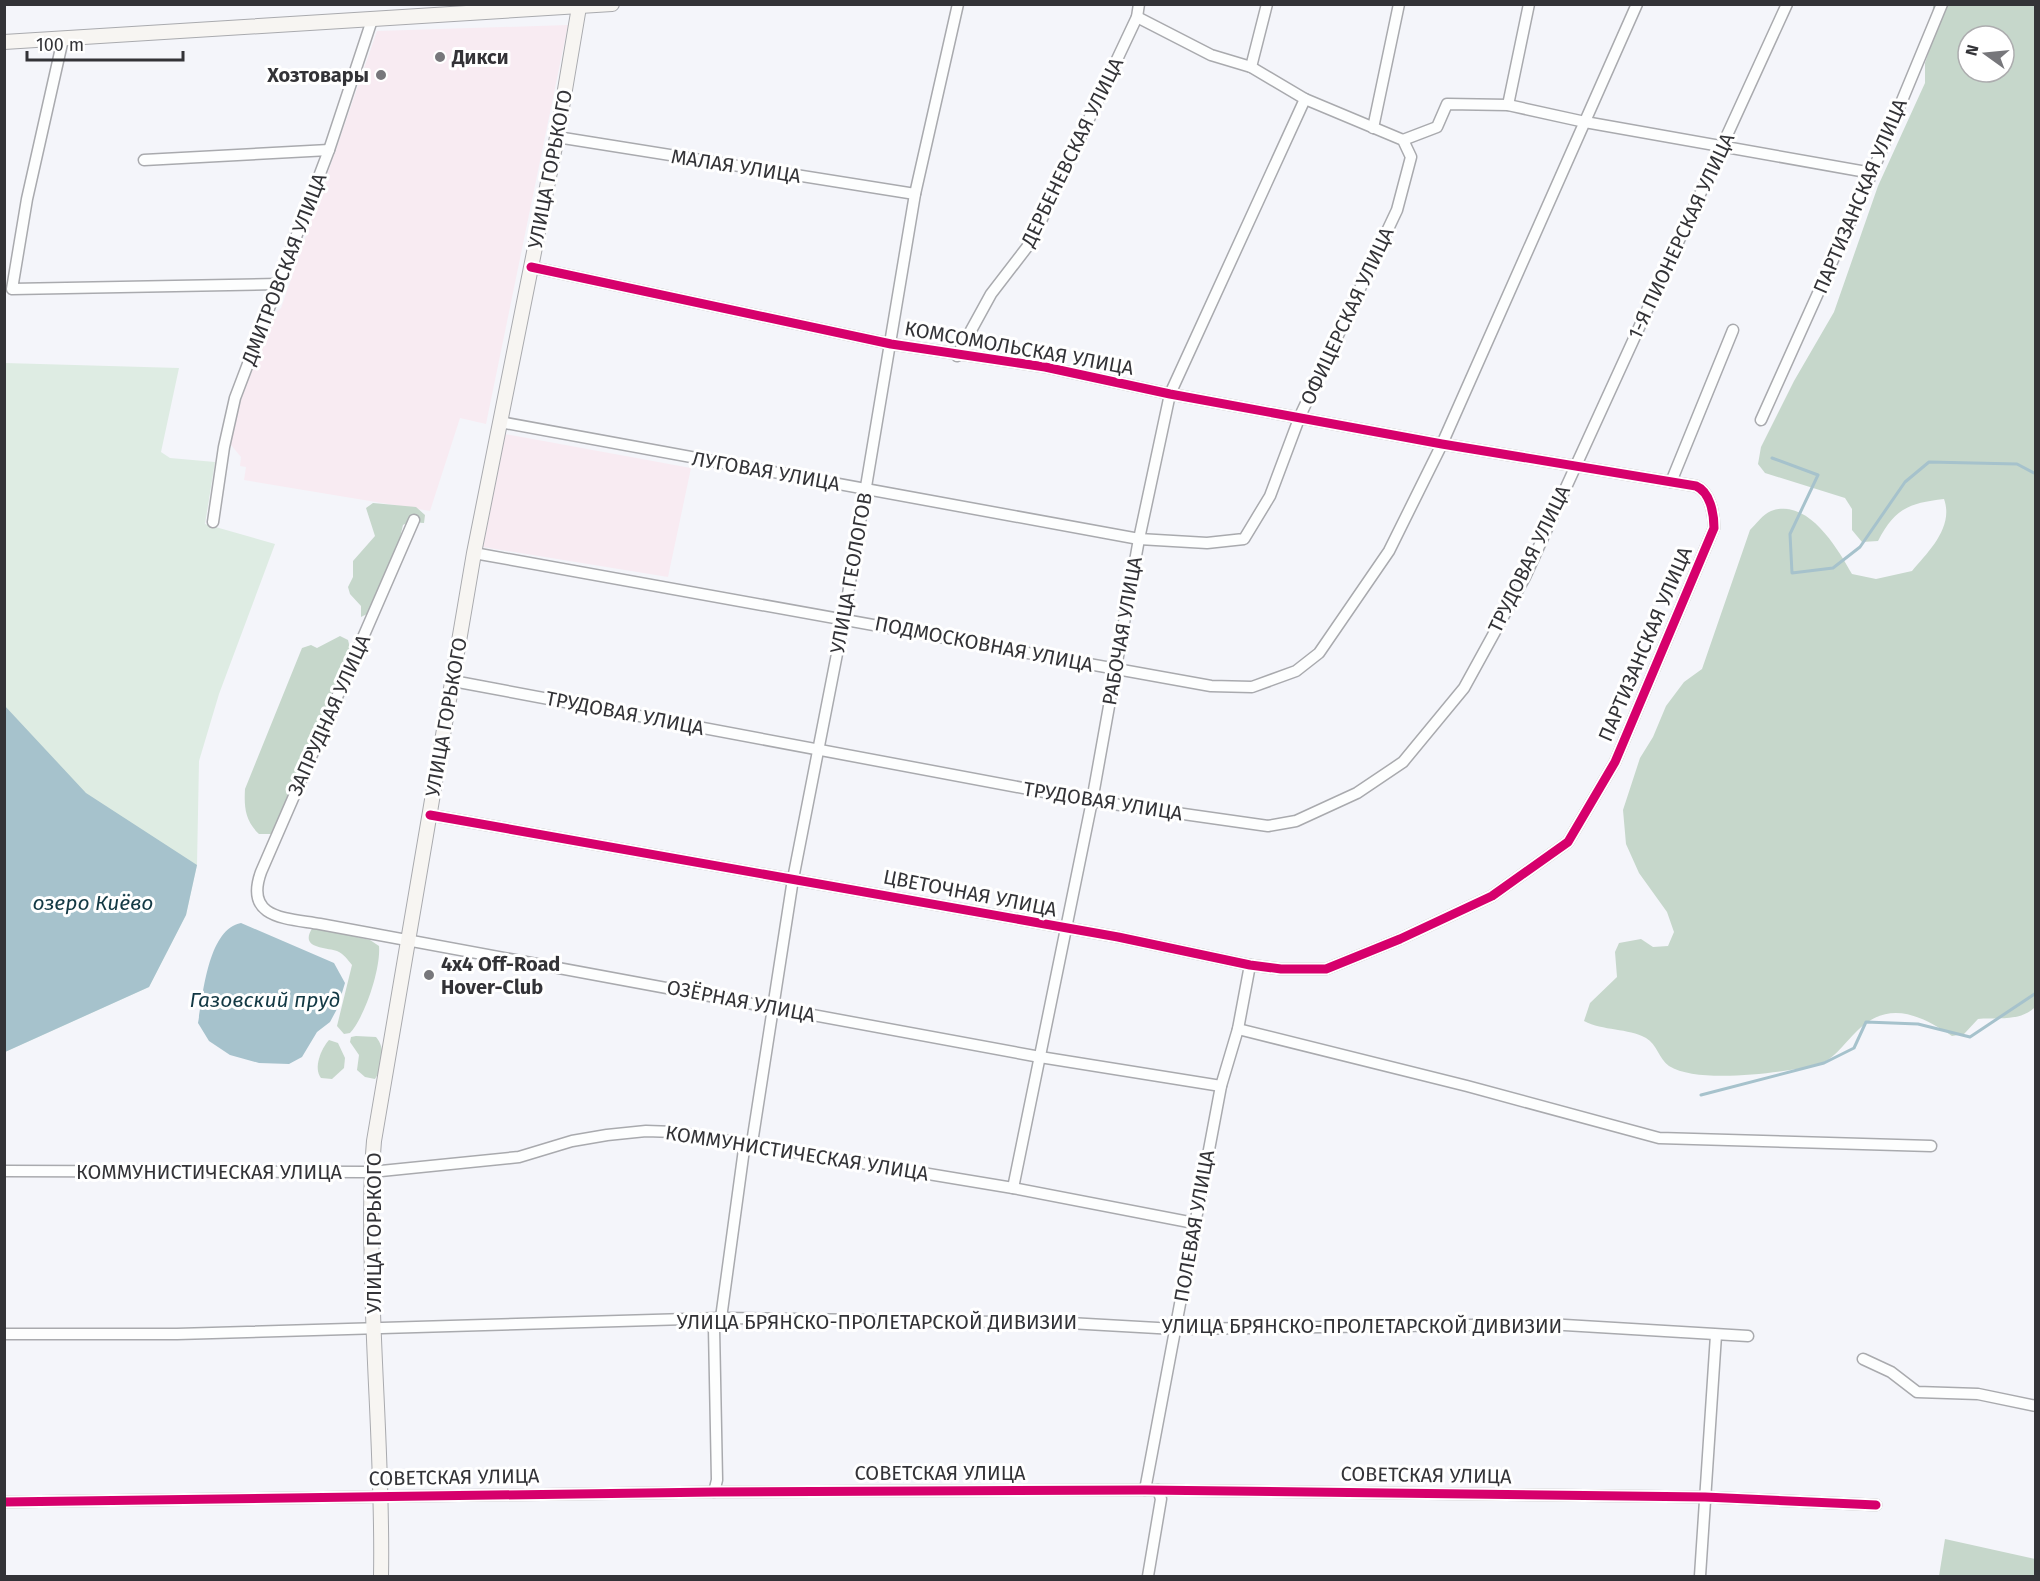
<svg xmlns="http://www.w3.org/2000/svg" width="2040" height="1581" font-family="'Fira Sans',sans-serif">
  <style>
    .industrial { fill: #f8ebf2 }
    .green { fill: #deece3 }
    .forest { fill: #c6d7cb; fill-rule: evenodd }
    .water { fill: #a6c2cc }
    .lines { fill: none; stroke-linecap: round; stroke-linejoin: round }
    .stream { stroke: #a6c2cc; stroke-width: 3 }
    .street-casing { stroke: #a9aaae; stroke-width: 13 }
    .secondary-casing { stroke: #a9aaae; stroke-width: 16 }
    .street { stroke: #fdfefe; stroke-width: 10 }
    .secondary { stroke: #f7f5f2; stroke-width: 14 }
    .cycleway-casing { stroke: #fff; stroke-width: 13 }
    .cycleway { stroke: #d6006c; stroke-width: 9 }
    .poi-dot { fill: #77777b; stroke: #fff; stroke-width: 2 }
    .labels { text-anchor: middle; stroke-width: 6; stroke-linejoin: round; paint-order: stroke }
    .poi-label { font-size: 20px; font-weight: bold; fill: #333337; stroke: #fff; text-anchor: start }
    .street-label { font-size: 20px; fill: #333337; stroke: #fff }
    .water-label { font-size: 21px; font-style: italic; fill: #133944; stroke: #fff }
  </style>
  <rect width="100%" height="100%" fill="#f4f5fa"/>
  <g class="industrial">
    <path d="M 568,25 L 486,424 L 460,418 L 430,511 L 244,480 L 246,467 L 240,466 L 241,457 L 231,445 L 229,439 L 239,404 L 274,314 L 281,308 L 377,31 Z"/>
    <path d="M 505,434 L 691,468 L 668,577 L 483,547 Z"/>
  </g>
  <path class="green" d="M 5,363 L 179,368 L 161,452 L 170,458 L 215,462 L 205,524 L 275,544 L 219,694 L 199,761 L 197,865 L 186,915 L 149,987 L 5,1052 Z"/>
  <g class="forest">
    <path d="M 1933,5 L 2035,5 L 2035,1007 C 2020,1022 1998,1017 1978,1019 L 1964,1034 L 1952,1036 C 1919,1014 1887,999 1855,1033 C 1839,1049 1832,1063 1809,1067 C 1775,1073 1698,1084 1669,1066 C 1659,1059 1657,1044 1646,1038 C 1628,1028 1603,1031 1584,1021 L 1590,1003 L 1617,977 L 1615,952 L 1619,943 L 1641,939 L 1653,947 L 1668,946 L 1674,932 L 1667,912 L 1639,873 L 1626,844 L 1623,810 L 1640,758 L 1653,737 L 1666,706 L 1684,682 L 1702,669 L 1750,530 C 1756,524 1763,514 1771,511 C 1808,497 1838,549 1852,574 L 1876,579 L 1912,571 C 1929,551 1954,527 1944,499 C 1910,503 1895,508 1878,541 L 1862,542 L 1852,530 L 1852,509 L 1845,498 L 1765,473 L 1758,464 L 1761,447 L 1794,381 L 1834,312 L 1878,186 L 1925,83 L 1925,63 L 1932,42 ZM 1968,36 L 2004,36 L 2004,72 L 1968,72 Z"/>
    <path d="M 373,503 L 416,507 L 425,515 L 424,523 L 409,522 L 403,525 L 398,546 L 367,614 L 361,617 L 361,606 L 350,594 L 348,587 L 353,577 L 353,561 L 375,536 L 366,508 Z"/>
    <path d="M 340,636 L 348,640 L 351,652 L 273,834 L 259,834 C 245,821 244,807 245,789 L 302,648 L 311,645 L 317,648 Z"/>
    <path d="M 313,927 L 370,940 L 379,946 C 381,968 365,1017 350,1033 L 344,1034 L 337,1026 L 352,965 C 348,960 344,954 337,951 C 326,947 298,949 313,927 Z"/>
    <path d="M 356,1036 L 376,1037 C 386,1048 383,1067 375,1079 L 365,1077 L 357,1070 L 359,1055 L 350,1042 L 351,1037 Z"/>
    <path d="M 329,1040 L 338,1043 L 345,1058 L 344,1068 L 332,1079 L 321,1078 C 313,1068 321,1049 329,1040 Z"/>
    <path d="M 1945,1539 L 2035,1559 L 2035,1576 L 1939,1576 Z"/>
  </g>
  <g class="water">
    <path d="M 4,705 L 86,793 L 197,865 L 186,915 L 149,987 L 5,1052 Z"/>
    <path d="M 241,923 L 334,963 L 345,983 L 337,1009 L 330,1022 L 317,1032 L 302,1057 L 289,1064 L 259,1063 L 230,1055 L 209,1041 L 198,1023 C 203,995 208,929 241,923 Z"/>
  </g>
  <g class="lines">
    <g class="stream">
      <path d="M 1772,458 L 1818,475 L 1790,534 L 1792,573 L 1833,568 L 1860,547 L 1905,482 L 1929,462 L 2017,464 L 2036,474"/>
      <path d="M 1701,1095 L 1824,1063 L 1854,1048 L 1866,1022 L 1918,1024 L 1970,1037 L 2036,993"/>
    </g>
    <g class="street-casing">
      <g id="street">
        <path d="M 63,39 L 27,199 L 12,289 L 278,284"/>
        <path d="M 1251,67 L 1267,4"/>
        <path d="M 1508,105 L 1529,4"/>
        <path d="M 1373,128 L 1399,4"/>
        <path d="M 557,137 L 915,194"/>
        <path d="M 1403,140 L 1437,127 L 1447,104 L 1508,105 L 1585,122 L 1872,173"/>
        <path d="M 144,160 L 329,150"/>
        <path d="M 957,356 L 991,294 L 1031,242 L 1137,17 L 1139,4"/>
        <path d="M 1761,420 L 1872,173 L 1942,4"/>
        <path d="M 500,422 L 1139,539 L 1207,543 L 1244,539 L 1270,496 L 1300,416 L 1397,210 L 1411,157 L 1403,140 L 1305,99 L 1251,67 L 1211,55 L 1137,17"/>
        <path d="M 1671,482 L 1733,330"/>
        <path d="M 414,520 L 261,872 C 244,919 286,918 320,924 L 1040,1057 L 1221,1086"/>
        <path d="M 213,522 L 224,447 L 235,398 L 329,150 L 372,20"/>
        <path d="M 474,553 L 1211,686 L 1252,687 L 1296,671 L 1319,653 L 1389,551 L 1442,444 L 1637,4"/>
        <path d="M 453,681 L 1092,801 L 1268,826 L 1296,821 L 1357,793 L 1403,762 L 1464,688 L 1525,577 L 1787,4"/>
        <path d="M 430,815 L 1118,937 L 1250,965 L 1281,969 L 1326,969 L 1400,939 L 1492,896 L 1568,842 L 1615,762 L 1714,528 C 1714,513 1710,492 1696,486 L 1442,444 L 1170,394 L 1045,367 L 891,344 L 531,267"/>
        <path d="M 1238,1029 L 1467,1086 L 1659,1138 L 1931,1146"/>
        <path d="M 752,1143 L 793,879 L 844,618 L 915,194 L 958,4"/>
        <path d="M 4,1171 L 371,1172 L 519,1157 L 572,1141 L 607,1135 L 646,1131 L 675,1132 L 1013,1188 L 1194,1223"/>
        <path d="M 1013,1188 L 1092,801 L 1139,539 L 1170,394 L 1305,99"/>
        <path d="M 4,1334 L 177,1334 L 721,1318 L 1069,1323 L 1175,1329 L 1548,1324 L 1748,1336"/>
        <path d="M 1863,1359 L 1891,1372 L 1917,1392 L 1978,1394 L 2036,1406"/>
        <path d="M 1145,1490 L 1221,1086 L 1238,1029 L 1250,965"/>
        <path d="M 714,1492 L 717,1480 L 714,1328 L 721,1318 L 745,1142"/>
        <path d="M 4,1502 L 714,1492 L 1145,1490 L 1705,1497 L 1876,1505"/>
        <path d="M 1148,1576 L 1161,1499 L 1158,1490"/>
        <path d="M 1700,1576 L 1716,1335"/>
      </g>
    </g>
    <g class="secondary-casing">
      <g id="secondary">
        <path d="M 4,42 L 612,4"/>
        <path d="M 381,1576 C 383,1477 374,1378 372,1278 C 371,1233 370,1187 374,1141 L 474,553 L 557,137 L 579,7"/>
      </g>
    </g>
    <use href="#street" class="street"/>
    <use href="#secondary" class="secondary"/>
    <g class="cycleway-casing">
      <g id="cycleway">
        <path d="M 430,815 L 1118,937 L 1250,965 L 1281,969 L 1326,969 L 1400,939 L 1492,896 L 1568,842 L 1615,762 L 1714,528 C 1714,513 1710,492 1696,486 L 1442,444 L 1170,394 L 1045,367 L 891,344 L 531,267"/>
        <path d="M 4,1502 L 714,1492 L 1145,1490 L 1705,1497 L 1876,1505"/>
      </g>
    </g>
    <use href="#cycleway" class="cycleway"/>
  </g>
  <g class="poi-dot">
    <circle cx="440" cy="57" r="6"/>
    <circle cx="381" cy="75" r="6"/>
    <circle cx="429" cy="975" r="6"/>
  </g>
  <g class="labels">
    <g class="poi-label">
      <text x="452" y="64">Дикси</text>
      <text x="369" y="82" text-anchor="end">Хозтовары</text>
      <text x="441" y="971">4x4 Off-Road<tspan x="441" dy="23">Hover-Club</tspan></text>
    </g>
    <g class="street-label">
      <text transform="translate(1072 152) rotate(-64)" y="7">ДЕРБЕНЕВСКАЯ УЛИЦА</text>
      <text transform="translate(736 166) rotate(9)" y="7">МАЛАЯ УЛИЦА</text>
      <text transform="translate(550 169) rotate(-79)" y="7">УЛИЦА ГОРЬКОГО</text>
      <text transform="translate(1860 196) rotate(-67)" y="7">ПАРТИЗАНСКАЯ УЛИЦА</text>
      <text transform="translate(1681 236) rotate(-65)" y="7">1-Я ПИОНЕРСКАЯ УЛИЦА</text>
      <text transform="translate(284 269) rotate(-69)" y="7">ДМИТРОВСКАЯ УЛИЦА</text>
      <text transform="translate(1347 316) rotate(-65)" y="7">ОФИЦЕРСКАЯ УЛИЦА</text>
      <text transform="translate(1019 348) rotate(10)" y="7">КОМСОМОЛЬСКАЯ УЛИЦА</text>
      <text transform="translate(766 471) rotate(10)" y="7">ЛУГОВАЯ УЛИЦА</text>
      <text transform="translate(1529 559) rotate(-64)" y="7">ТРУДОВАЯ УЛИЦА</text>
      <text transform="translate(851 573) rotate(-80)" y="7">УЛИЦА ГЕОЛОГОВ</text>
      <text transform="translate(1122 631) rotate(-80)" y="7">РАБОЧАЯ УЛИЦА</text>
      <text transform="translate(984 644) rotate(11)" y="7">ПОДМОСКОВНАЯ УЛИЦА</text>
      <text transform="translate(1645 644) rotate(-67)" y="7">ПАРТИЗАНСКАЯ УЛИЦА</text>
      <text transform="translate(625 713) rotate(11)" y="7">ТРУДОВАЯ УЛИЦА</text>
      <text transform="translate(329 715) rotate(-66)" y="7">ЗАПРУДНАЯ УЛИЦА</text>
      <text transform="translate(446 717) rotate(-80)" y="7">УЛИЦА ГОРЬКОГО</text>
      <text transform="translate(1103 801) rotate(9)" y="7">ТРУДОВАЯ УЛИЦА</text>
      <text transform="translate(970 893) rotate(11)" y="7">ЦВЕТОЧНАЯ УЛИЦА</text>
      <text transform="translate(741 1001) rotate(11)" y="7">ОЗЁРНАЯ УЛИЦА</text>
      <text transform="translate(797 1153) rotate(9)" y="7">КОММУНИСТИЧЕСКАЯ УЛИЦА</text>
      <text x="209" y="1179">КОММУНИСТИЧЕСКАЯ УЛИЦА</text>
      <text transform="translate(1194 1226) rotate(-80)" y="7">ПОЛЕВАЯ УЛИЦА</text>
      <text transform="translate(374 1233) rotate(-90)" y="7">УЛИЦА ГОРЬКОГО</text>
      <text x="877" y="1329">УЛИЦА БРЯНСКО-ПРОЛЕТАРСКОЙ ДИВИЗИИ</text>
      <text x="1362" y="1333">УЛИЦА БРЯНСКО-ПРОЛЕТАРСКОЙ ДИВИЗИИ</text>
      <text x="940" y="1480">СОВЕТСКАЯ УЛИЦА</text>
      <text transform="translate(1426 1475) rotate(1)" y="7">СОВЕТСКАЯ УЛИЦА</text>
      <text transform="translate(454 1477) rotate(-1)" y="7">СОВЕТСКАЯ УЛИЦА</text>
    </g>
    <g class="water-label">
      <text x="93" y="910">озеро Киёво</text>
      <text x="265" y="1007">Газовский пруд</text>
    </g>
  </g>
  <rect width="2040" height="1581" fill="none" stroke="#333337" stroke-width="12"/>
  <g transform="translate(1986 54) rotate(285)"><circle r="28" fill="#ffffff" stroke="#adadaf" stroke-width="1.5"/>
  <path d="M0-4.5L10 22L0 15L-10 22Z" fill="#77777b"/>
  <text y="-9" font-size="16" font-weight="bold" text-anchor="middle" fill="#333337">N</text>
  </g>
  <path d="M27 51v9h156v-9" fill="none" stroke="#333337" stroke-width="3"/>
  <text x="36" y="51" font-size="18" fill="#333337" stroke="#ffffff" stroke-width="4.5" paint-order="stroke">100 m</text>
</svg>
